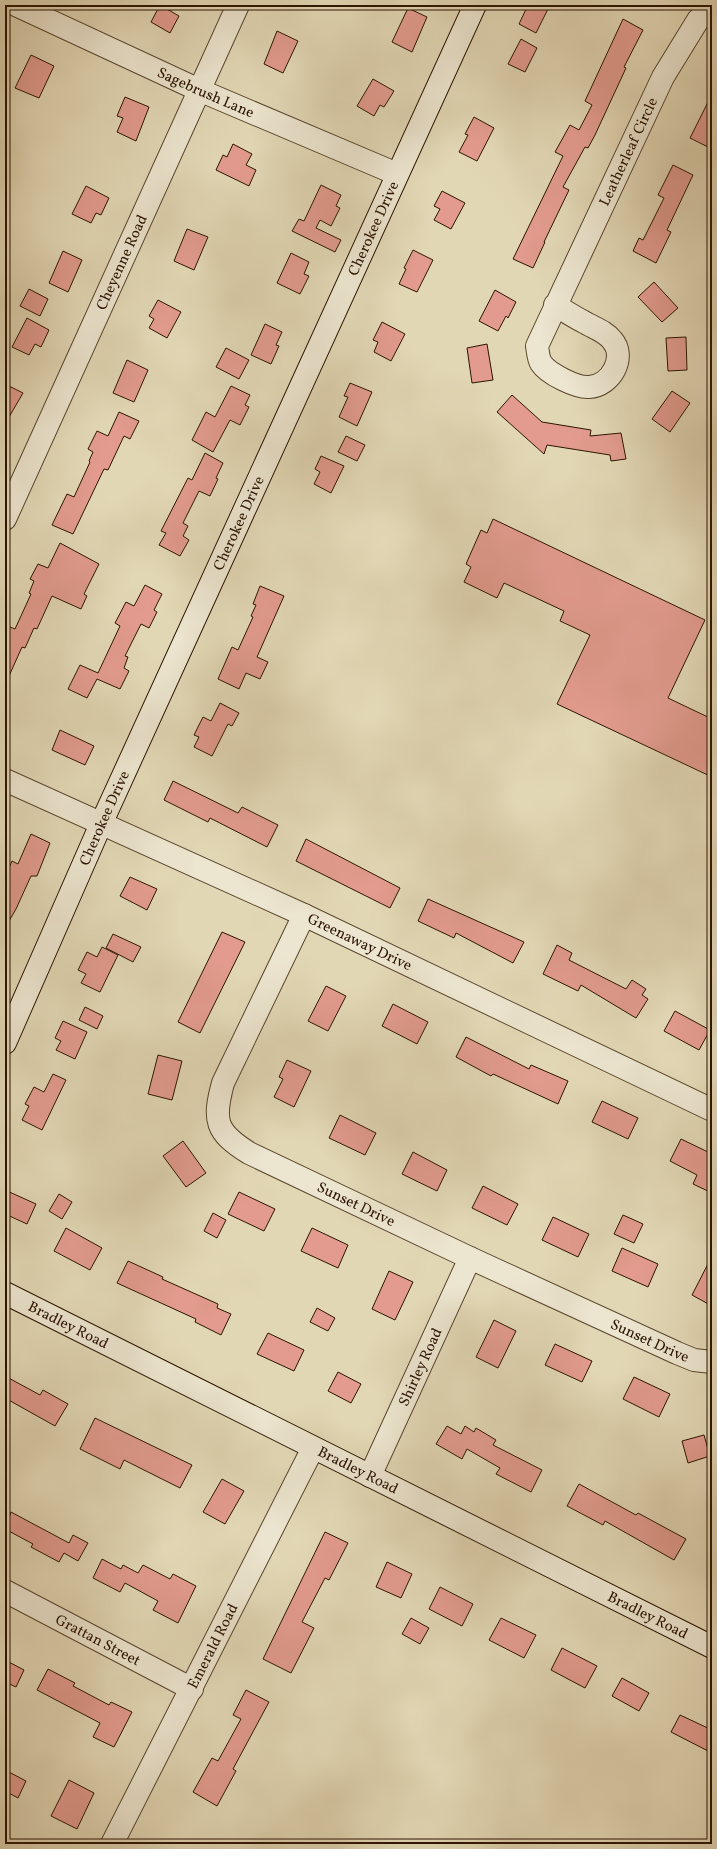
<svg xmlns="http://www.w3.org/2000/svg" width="717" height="1849" font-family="Vollkorn,serif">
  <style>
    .building { fill: #e29b8e; stroke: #2b1500 }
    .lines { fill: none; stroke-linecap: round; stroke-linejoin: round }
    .street-casing { stroke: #59462d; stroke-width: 24 }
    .secondary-casing { stroke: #2b1500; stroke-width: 24 }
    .street { stroke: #ece5cf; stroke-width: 22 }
    .secondary { stroke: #ece5cf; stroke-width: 22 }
    .labels { text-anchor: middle; stroke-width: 3; stroke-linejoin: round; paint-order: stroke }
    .street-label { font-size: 15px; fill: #2b1500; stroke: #ece5cf }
  </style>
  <rect width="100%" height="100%" fill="#e2d7b5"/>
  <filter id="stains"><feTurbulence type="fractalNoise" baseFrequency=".005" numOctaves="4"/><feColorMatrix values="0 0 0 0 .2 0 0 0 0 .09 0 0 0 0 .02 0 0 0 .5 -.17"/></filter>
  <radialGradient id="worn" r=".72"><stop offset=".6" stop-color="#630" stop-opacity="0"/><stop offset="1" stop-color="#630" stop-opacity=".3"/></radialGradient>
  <g class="building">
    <path d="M 160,5 L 179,16 L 170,33 L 151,22 Z"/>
    <path d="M 528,5 L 550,5 L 536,33 L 519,24 Z"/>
    <path d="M 408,8 L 427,17 L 412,52 L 392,42 Z"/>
    <path d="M 623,19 L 643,30 L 624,67 L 626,68 L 595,135 L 588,148 L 585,147 L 563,187 L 569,190 L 544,242 L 545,242 L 533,268 L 513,259 L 563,156 L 555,152 L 570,125 L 579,130 L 592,105 L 585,101 Z"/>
    <path d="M 277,31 L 298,41 L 283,73 L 264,64 Z"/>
    <path d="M 521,39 L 537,48 L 525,72 L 508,64 Z"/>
    <path d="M 31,55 L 54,66 L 39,98 L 15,88 Z"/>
    <path d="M 373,79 L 394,91 L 384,107 L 380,105 L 374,116 L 357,106 Z"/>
    <path d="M 712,94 L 712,149 L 690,138 Z"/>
    <path d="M 125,97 L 149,107 L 136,141 L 117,132 L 123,118 L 117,116 Z"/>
    <path d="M 474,117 L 494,128 L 477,161 L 459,152 L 468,135 L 465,134 Z"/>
    <path d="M 233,144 L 252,154 L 246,165 L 256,170 L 249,186 L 216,170 L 223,155 L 227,157 Z"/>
    <path d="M 673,165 L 693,175 L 667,230 L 671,232 L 656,263 L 633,251 L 639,238 L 643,240 L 664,198 L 658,195 Z"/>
    <path d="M 321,185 L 341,195 L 336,206 L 340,208 L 331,226 L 320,220 L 316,228 L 341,240 L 335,252 L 292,231 L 299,219 L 304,221 Z"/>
    <path d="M 86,186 L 109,198 L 101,215 L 96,213 L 91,223 L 72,214 Z"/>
    <path d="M 442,191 L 465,203 L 451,229 L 434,220 L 440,209 L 434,206 Z"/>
    <path d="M 187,229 L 208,237 L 194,270 L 174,261 Z"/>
    <path d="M 413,250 L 433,260 L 417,292 L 399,284 L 406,269 L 404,268 Z"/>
    <path d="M 63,251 L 82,260 L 68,292 L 49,283 Z"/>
    <path d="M 291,253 L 309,262 L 304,274 L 309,276 L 300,294 L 277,283 Z"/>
    <path d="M 654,282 L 678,308 L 662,322 L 638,297 Z"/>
    <path d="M 29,289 L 48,299 L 40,316 L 20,306 Z"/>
    <path d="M 495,290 L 516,302 L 508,318 L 506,316 L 498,331 L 479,321 Z"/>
    <path d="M 158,300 L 181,312 L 167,338 L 149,328 L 154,319 L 149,316 Z"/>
    <path d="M 27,318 L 49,330 L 41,347 L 35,344 L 29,355 L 12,347 Z"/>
    <path d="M 382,322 L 405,334 L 391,361 L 374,352 L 378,342 L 373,340 Z"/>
    <path d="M 265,324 L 282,332 L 276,345 L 279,346 L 271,364 L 251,355 Z"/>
    <path d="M 686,337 L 687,370 L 668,371 L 666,338 Z"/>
    <path d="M 487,344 L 493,380 L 472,383 L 467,348 Z"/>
    <path d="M 226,348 L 249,360 L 239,379 L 216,367 Z"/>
    <path d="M 127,360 L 148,370 L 134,402 L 113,393 Z"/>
    <path d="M 350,383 L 372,392 L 357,426 L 339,417 L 348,397 L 344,396 Z"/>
    <path d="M 5,384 L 23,393 L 5,424 Z"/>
    <path d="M 231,386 L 250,395 L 245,405 L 249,407 L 240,425 L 230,420 L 213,452 L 192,440 L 206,412 L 215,417 Z"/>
    <path d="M 672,391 L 690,403 L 670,432 L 652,419 Z"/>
    <path d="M 512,395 L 542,422 L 591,430 L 590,436 L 621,433 L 626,459 L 611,461 L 610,455 L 547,445 L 544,454 L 497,412 Z"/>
    <path d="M 119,412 L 139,421 L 130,439 L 124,436 L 108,470 L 104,469 L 73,534 L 52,525 L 67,494 L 74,497 L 90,462 L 89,461 L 93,452 L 88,449 L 97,431 L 108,436 Z"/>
    <path d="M 346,436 L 365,445 L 357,461 L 338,452 Z"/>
    <path d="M 205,453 L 223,463 L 216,478 L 218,479 L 210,496 L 199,491 L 183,523 L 188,526 L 183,536 L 189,540 L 180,556 L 159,545 L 166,533 L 161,531 L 188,478 L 192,480 Z"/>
    <path d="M 321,456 L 344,466 L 331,493 L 314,484 L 320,472 L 315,469 Z"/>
    <path d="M 493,519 L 705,620 L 668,698 L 712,719 L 712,777 L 557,704 L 590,635 L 560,621 L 564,611 L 504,583 L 497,598 L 464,582 L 471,567 L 466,564 L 481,530 L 487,533 Z"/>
    <path d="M 60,543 L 99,564 L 84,594 L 87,596 L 81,609 L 52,596 L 37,629 L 34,628 L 25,648 L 22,647 L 5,685 L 5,625 L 15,629 L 31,594 L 29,593 L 34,581 L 30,579 L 38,564 L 48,568 Z"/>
    <path d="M 145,585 L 162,594 L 154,610 L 157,612 L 149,628 L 141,624 L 125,656 L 128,657 L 124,668 L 129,671 L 120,689 L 97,679 L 87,698 L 68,689 L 80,665 L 98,673 L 120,626 L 115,623 L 126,602 L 134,606 Z"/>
    <path d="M 260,586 L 284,596 L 257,657 L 268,662 L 260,679 L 246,673 L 239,689 L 218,679 L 232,647 L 238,650 L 253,617 L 251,616 L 256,605 L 253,604 Z"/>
    <path d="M 220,703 L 239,713 L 232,726 L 228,724 L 212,756 L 194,747 L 199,737 L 194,735 L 203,717 L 211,721 Z"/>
    <path d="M 60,730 L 94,746 L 85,765 L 52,750 Z"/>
    <path d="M 173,781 L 238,813 L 242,807 L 278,825 L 267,847 L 210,818 L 208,822 L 164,800 Z"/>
    <path d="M 31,834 L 50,843 L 37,876 L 31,876 L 16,909 L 5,928 L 5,877 L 12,861 L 18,864 Z"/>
    <path d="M 306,839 L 400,888 L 390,908 L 296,861 Z"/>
    <path d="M 130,877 L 157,889 L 147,910 L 120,896 Z"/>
    <path d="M 428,899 L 524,942 L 513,963 L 456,933 L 454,938 L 418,921 Z"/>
    <path d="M 222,932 L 245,942 L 200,1033 L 178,1022 Z"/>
    <path d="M 113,934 L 141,947 L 133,962 L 106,948 Z"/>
    <path d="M 557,945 L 572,953 L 569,960 L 626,989 L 632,980 L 646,989 L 642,995 L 648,999 L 636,1018 L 581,985 L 578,991 L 543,974 Z"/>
    <path d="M 102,947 L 118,955 L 100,992 L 81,983 L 86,974 L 78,970 L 87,952 L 97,957 Z"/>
    <path d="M 326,986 L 346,996 L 328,1031 L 308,1021 Z"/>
    <path d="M 393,1004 L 428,1022 L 417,1044 L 382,1026 Z"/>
    <path d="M 85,1007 L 103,1016 L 97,1029 L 79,1020 Z"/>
    <path d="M 675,1011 L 710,1030 L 699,1050 L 664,1031 Z"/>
    <path d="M 63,1021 L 87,1032 L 75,1059 L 56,1050 L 61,1041 L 55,1038 Z"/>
    <path d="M 466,1037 L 529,1069 L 531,1065 L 568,1081 L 558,1104 L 493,1074 L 491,1076 L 456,1057 Z"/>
    <path d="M 158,1055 L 182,1061 L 172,1100 L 148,1094 Z"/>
    <path d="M 287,1060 L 311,1071 L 294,1107 L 274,1097 L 283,1079 L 279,1077 Z"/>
    <path d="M 53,1074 L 66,1080 L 42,1130 L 22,1120 L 29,1106 L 25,1104 L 34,1087 L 44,1092 Z"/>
    <path d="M 602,1101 L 638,1118 L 628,1139 L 592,1122 Z"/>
    <path d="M 340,1115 L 376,1133 L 365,1155 L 329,1138 Z"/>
    <path d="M 681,1139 L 708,1152 L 712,1144 L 712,1193 L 693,1184 L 697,1175 L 670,1161 Z"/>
    <path d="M 183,1141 L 206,1173 L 186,1187 L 163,1156 Z"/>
    <path d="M 413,1152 L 447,1170 L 437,1191 L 402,1174 Z"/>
    <path d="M 483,1186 L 518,1204 L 507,1225 L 472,1208 Z"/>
    <path d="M 5,1190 L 36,1204 L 27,1224 L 5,1214 Z"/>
    <path d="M 239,1192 L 275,1209 L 264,1231 L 228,1214 Z"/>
    <path d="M 59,1194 L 72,1202 L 62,1219 L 49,1211 Z"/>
    <path d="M 213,1213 L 226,1220 L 217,1238 L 204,1231 Z"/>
    <path d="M 623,1215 L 643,1224 L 634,1243 L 614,1234 Z"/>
    <path d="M 553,1217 L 589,1234 L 578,1257 L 542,1240 Z"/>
    <path d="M 66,1228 L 102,1248 L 90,1270 L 54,1251 Z"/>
    <path d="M 312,1228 L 348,1245 L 338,1268 L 301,1251 Z"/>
    <path d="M 622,1248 L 658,1264 L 648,1287 L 612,1271 Z"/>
    <path d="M 712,1256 L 712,1306 L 692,1295 Z"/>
    <path d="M 128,1261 L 163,1277 L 162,1279 L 218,1304 L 217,1308 L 231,1314 L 221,1335 L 195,1322 L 196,1319 L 117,1283 Z"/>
    <path d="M 389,1271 L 413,1282 L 395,1320 L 372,1309 Z"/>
    <path d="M 317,1308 L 335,1318 L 328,1331 L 310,1322 Z"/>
    <path d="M 494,1320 L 516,1331 L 498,1368 L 476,1357 Z"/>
    <path d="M 268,1333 L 304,1350 L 294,1371 L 257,1354 Z"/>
    <path d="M 555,1344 L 592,1361 L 582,1382 L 545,1365 Z"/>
    <path d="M 338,1372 L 361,1384 L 351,1403 L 328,1391 Z"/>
    <path d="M 5,1376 L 40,1395 L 43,1390 L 68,1404 L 55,1426 L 5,1398 Z"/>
    <path d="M 634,1377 L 670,1394 L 659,1417 L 623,1399 Z"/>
    <path d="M 95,1418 L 192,1465 L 180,1488 L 124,1460 L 120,1469 L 80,1449 Z"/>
    <path d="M 447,1426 L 461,1434 L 465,1426 L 474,1432 L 476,1428 L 496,1440 L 493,1445 L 542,1470 L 531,1492 L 496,1474 L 500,1468 L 467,1449 L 462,1459 L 436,1444 Z"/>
    <path d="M 704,1435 L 710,1456 L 688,1463 L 682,1441 Z"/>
    <path d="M 222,1479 L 244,1491 L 225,1524 L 203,1512 Z"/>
    <path d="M 579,1484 L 636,1515 L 638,1513 L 686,1539 L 674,1560 L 605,1521 L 603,1525 L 567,1506 Z"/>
    <path d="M 11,1512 L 69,1543 L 73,1535 L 88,1543 L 78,1561 L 64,1553 L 59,1562 L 31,1547 L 33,1544 L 5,1529 Z"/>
    <path d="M 325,1532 L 348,1543 L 329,1580 L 325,1578 L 302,1622 L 314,1628 L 291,1673 L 263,1659 Z"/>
    <path d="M 102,1559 L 121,1569 L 123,1565 L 138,1573 L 143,1565 L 170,1579 L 173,1574 L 196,1586 L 178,1623 L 153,1610 L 158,1601 L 125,1583 L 120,1592 L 93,1578 Z"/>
    <path d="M 387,1562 L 412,1574 L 401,1598 L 376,1587 Z"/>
    <path d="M 440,1587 L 473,1604 L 462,1626 L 429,1609 Z"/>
    <path d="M 411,1618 L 429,1628 L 420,1644 L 402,1634 Z"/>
    <path d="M 501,1618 L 536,1635 L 524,1658 L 489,1640 Z"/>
    <path d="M 562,1648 L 597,1666 L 585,1688 L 551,1670 Z"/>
    <path d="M 5,1660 L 24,1670 L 16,1687 L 5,1682 Z"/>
    <path d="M 48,1669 L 75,1683 L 73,1686 L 109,1705 L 111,1702 L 132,1712 L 114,1747 L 93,1737 L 100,1723 L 37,1690 Z"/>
    <path d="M 622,1678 L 649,1693 L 639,1711 L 612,1696 Z"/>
    <path d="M 246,1690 L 269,1702 L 233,1769 L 236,1771 L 217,1806 L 193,1792 L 212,1758 L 218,1761 L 241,1719 L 233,1715 Z"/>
    <path d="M 680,1715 L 712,1730 L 712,1753 L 671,1732 Z"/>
    <path d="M 5,1770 L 26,1781 L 18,1798 L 5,1791 Z"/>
    <path d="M 69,1780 L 94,1793 L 77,1829 L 51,1816 Z"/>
  </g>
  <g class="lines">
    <g class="street-casing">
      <g id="street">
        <path id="s1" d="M 16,5 L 199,90 L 397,174"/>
        <path id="s2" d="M 555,305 C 565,311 574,317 584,322 C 594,328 605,331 612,340 C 627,357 611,386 589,387 C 577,388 548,374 541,363 C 538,358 538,351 537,346 L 663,77 L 698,20 L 712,6"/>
        <path id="s3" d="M 5,519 L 238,5"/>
        <path id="s4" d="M 5,780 L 304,915 L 712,1110"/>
        <path id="s5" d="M 304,915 L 223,1083 C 213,1120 215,1132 249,1153 L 470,1258 L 677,1353 L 694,1360 L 712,1362"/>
        <path id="s6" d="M 370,1476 L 470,1258"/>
        <path id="s7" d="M 5,1591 L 192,1689"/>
        <path id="s8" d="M 112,1844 L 313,1448"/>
      </g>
    </g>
    <g class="secondary-casing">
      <g id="secondary">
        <path id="s9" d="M 5,1043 L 101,824 L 475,5"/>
        <path id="s10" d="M 5,1293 L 712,1647"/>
      </g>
    </g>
    <use href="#street" class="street"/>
    <use href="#secondary" class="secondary"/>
  </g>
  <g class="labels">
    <g class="street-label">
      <text dy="5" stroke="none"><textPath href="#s1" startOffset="209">Sagebrush Lane</textPath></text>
      <text dy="5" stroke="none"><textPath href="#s2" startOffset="418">Leatherleaf Circle</textPath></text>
      <text dy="5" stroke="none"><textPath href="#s9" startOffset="894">Cherokee Drive</textPath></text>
      <text dy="5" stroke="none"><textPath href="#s3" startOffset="282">Cheyenne Road</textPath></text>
      <text dy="5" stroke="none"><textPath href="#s9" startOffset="570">Cherokee Drive</textPath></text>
      <text dy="5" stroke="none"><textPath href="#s9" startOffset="246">Cherokee Drive</textPath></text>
      <text dy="5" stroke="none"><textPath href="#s4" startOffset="390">Greenaway Drive</textPath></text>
      <text dy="5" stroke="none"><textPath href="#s5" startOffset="389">Sunset Drive</textPath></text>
      <text dy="5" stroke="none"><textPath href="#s10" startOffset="71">Bradley Road</textPath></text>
      <text dy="5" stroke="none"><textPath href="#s5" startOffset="713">Sunset Drive</textPath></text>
      <text dy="5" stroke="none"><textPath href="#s6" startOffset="120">Shirley Road</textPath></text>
      <text dy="5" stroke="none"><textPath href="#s10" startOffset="395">Bradley Road</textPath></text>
      <text dy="5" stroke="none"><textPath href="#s10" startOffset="719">Bradley Road</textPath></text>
      <text dy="5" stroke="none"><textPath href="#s7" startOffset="105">Grattan Street</textPath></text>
      <text dy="5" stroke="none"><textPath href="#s8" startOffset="222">Emerald Road</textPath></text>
    </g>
  </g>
  <rect width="717" height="1849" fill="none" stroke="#e2d7b5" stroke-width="20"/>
  <rect x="6" y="6" width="705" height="1837" fill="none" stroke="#2b1500" stroke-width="2"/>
  <rect x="10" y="10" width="697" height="1829" fill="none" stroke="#2b1500"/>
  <rect width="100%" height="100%" filter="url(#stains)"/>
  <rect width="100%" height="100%" fill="url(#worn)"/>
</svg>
